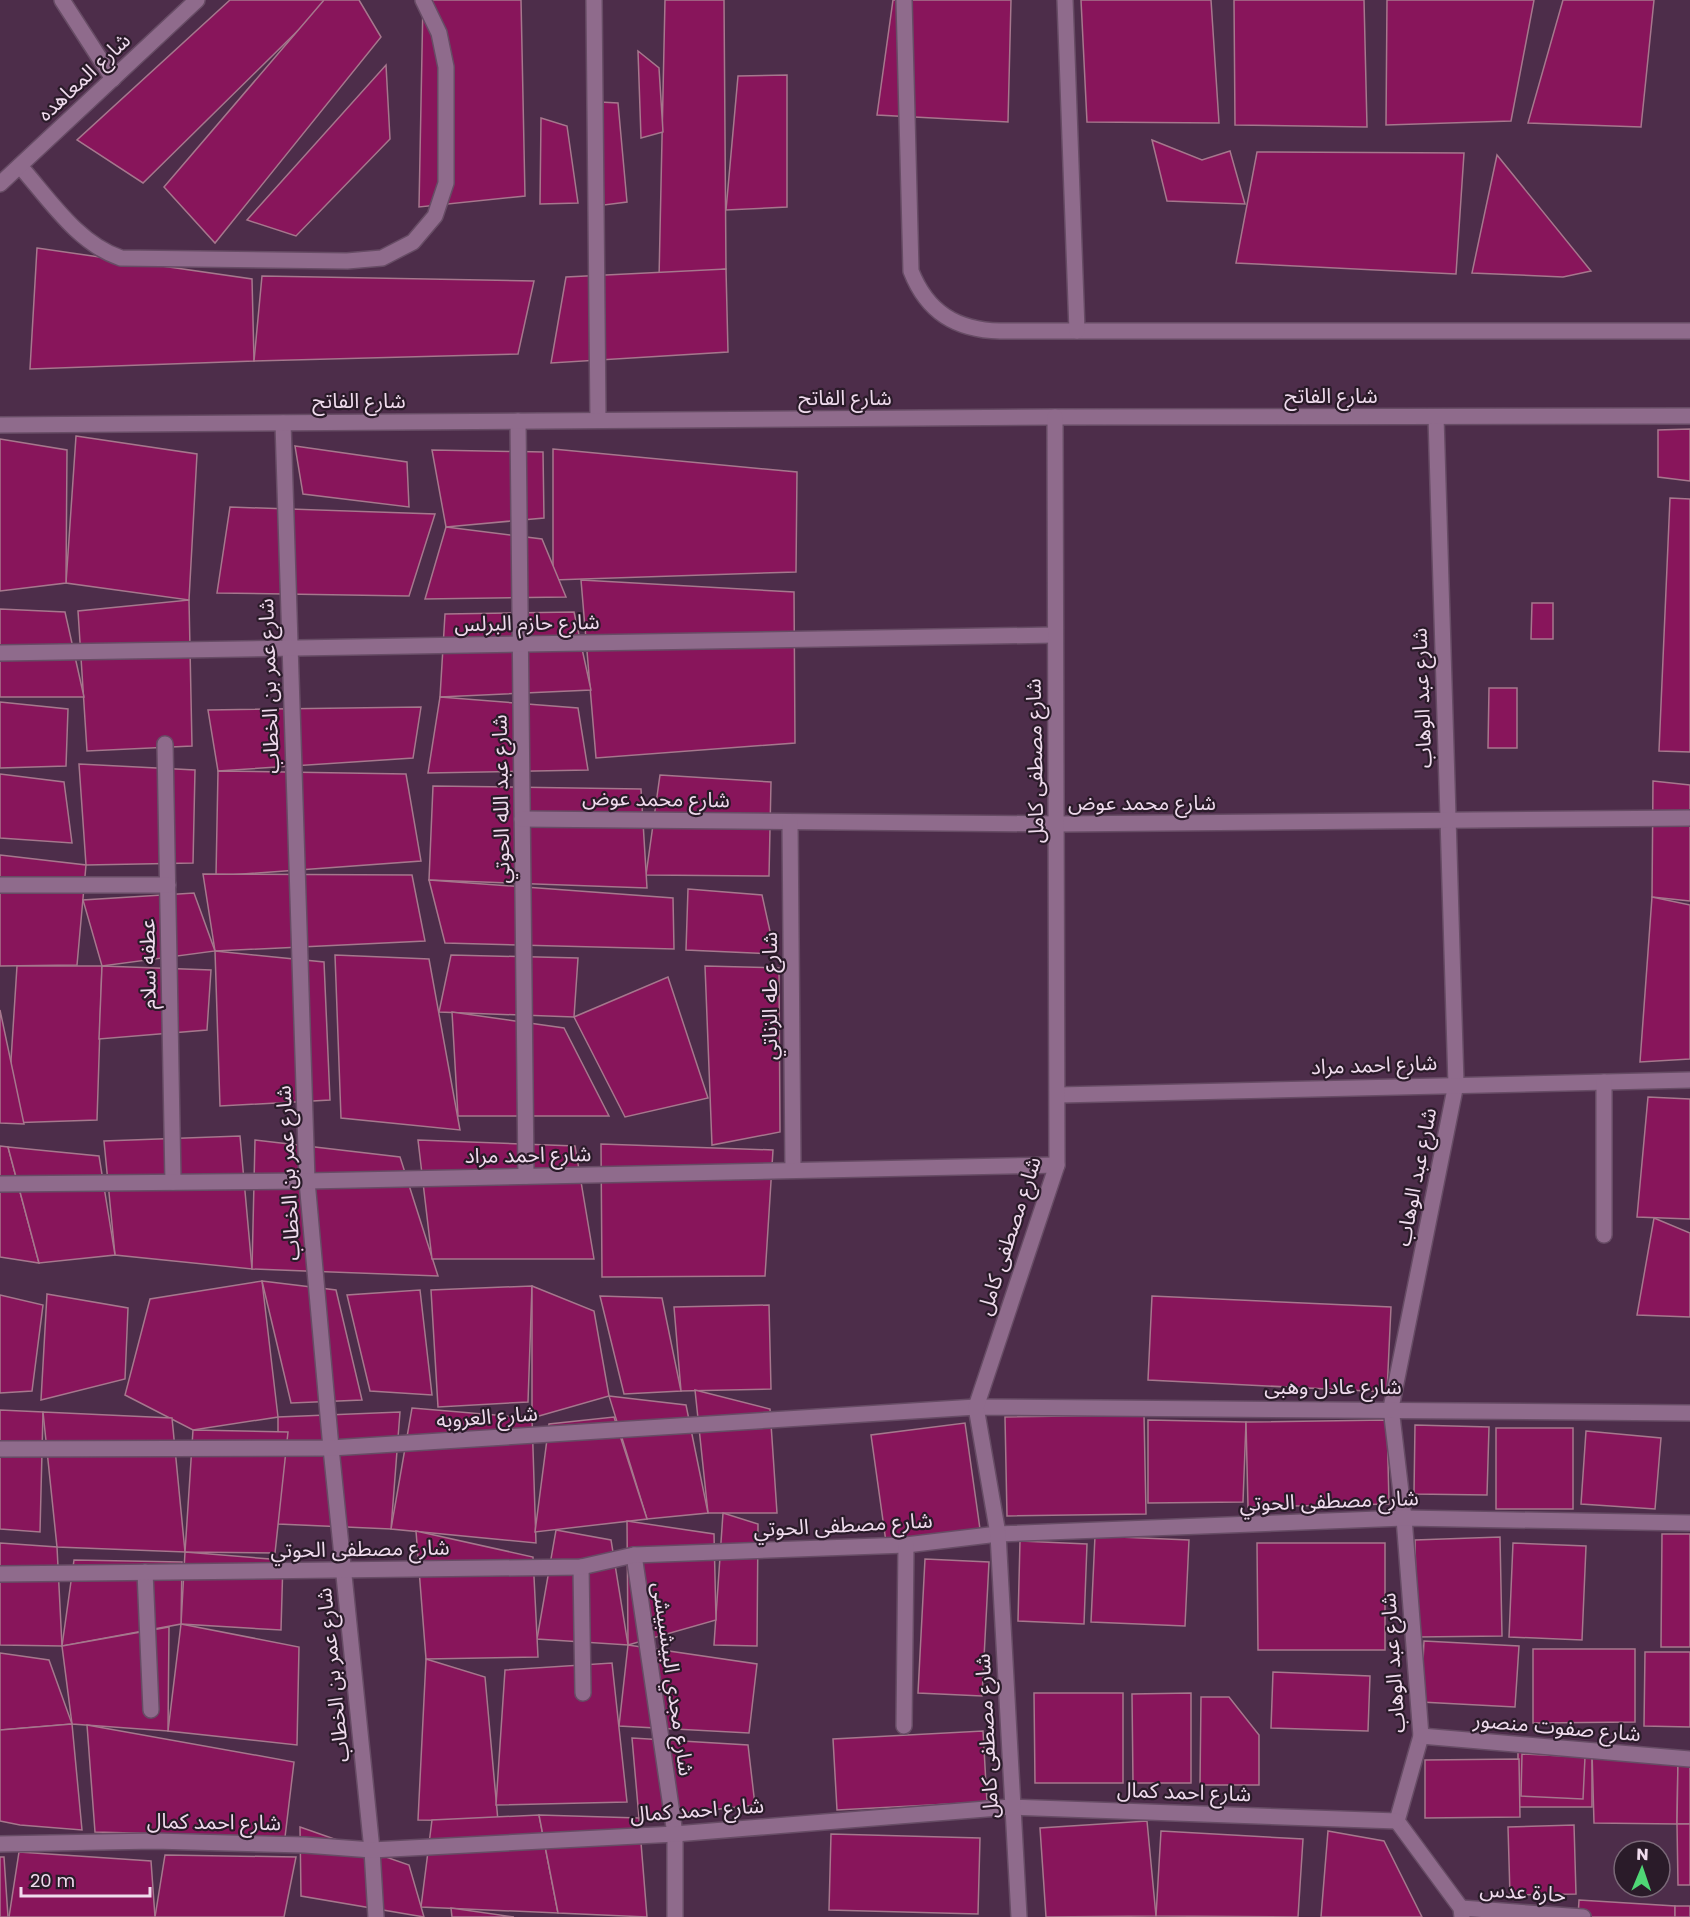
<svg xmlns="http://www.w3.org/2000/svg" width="1690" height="1917" font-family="Poppins,'Noto Sans Arabic',sans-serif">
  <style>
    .building { fill: #88155b; stroke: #a6778d; stroke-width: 1.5 }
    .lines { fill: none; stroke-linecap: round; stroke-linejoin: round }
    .minor-casing { stroke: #674c65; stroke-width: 18 }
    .minor { stroke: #8f6b8c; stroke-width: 15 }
    .labels { text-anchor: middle; stroke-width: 4.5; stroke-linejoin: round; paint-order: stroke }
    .street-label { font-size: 21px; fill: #efdbed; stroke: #2a1b29 }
  </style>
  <rect width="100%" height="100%" fill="#4d2d4a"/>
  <g class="building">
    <path d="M 230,0 L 329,0 L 143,183 L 77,140 Z"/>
    <path d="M 324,0 L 359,0 L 381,37 L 215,243 L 164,187 Z"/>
    <path d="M 423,0 L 521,0 L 525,196 L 419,207 Z"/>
    <path d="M 665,0 L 724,0 L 726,269 L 659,279 Z"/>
    <path d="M 893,0 L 1011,0 L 1008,122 L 877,115 Z"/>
    <path d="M 1081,0 L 1211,0 L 1219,123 L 1087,122 Z"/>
    <path d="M 1234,0 L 1364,0 L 1367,127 L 1235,125 Z"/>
    <path d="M 1387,0 L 1534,0 L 1511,121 L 1386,125 Z"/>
    <path d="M 1563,0 L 1654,0 L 1641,127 L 1528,123 Z"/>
    <path d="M 638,51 L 659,68 L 663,132 L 641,138 Z"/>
    <path d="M 386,65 L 390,139 L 296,236 L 247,220 Z"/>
    <path d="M 787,75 L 787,207 L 726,210 L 738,76 Z"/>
    <path d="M 600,102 L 618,103 L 627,202 L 604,205 Z"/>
    <path d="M 541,118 L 567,126 L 578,203 L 540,204 Z"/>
    <path d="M 1152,140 L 1202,160 L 1230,151 L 1245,204 L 1167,201 Z"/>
    <path d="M 1257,152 L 1464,153 L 1456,274 L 1236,263 Z"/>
    <path d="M 1497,155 L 1591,271 L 1563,277 L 1472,273 Z"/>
    <path d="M 37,248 L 252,279 L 254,361 L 30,369 Z"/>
    <path d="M 726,269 L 728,352 L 551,363 L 566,277 Z"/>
    <path d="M 262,276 L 534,281 L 518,354 L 254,361 Z"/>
    <path d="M 1690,429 L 1690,481 L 1658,477 L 1658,430 Z"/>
    <path d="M 76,436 L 197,454 L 189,600 L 66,583 Z"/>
    <path d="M 0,439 L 67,450 L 66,583 L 0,591 Z"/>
    <path d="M 295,446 L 407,462 L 409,507 L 303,494 Z"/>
    <path d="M 553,449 L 797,472 L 796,572 L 553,580 Z"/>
    <path d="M 432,450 L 543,452 L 544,518 L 446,527 Z"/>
    <path d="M 1670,498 L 1690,499 L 1690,752 L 1659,751 Z"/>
    <path d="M 230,507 L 435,514 L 409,596 L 217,593 Z"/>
    <path d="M 446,527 L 542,539 L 566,597 L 425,599 Z"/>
    <path d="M 581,580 L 794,592 L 795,743 L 596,758 Z"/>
    <path d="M 189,600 L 192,746 L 87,751 L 78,611 Z"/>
    <path d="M 1532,603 L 1553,603 L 1553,639 L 1531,639 Z"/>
    <path d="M 0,609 L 65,612 L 84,697 L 0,697 Z"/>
    <path d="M 574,612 L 591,690 L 440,697 L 445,614 Z"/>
    <path d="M 1489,688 L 1517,688 L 1517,748 L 1488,748 Z"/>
    <path d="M 440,697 L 578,708 L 588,770 L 428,773 Z"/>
    <path d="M 0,702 L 68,709 L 66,766 L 0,768 Z"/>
    <path d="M 421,707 L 413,758 L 218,771 L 208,710 Z"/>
    <path d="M 79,764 L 195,770 L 193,863 L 86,865 Z"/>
    <path d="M 218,771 L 406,774 L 421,861 L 216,876 Z"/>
    <path d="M 0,774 L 64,782 L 72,843 L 0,838 Z"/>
    <path d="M 660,775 L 771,782 L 769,876 L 646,875 Z"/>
    <path d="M 1653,781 L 1690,785 L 1690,901 L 1652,897 Z"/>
    <path d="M 433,786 L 641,789 L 647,888 L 429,880 Z"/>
    <path d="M 0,855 L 86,865 L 77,965 L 0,966 Z"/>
    <path d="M 203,874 L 412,875 L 425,941 L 215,951 Z"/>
    <path d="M 429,880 L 673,898 L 674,949 L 445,943 Z"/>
    <path d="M 688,889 L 762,895 L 775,954 L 686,950 Z"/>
    <path d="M 194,893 L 215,951 L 102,966 L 83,900 Z"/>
    <path d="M 1652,897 L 1690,905 L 1690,1059 L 1640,1062 Z"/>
    <path d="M 215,951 L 324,962 L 330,1100 L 220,1106 Z"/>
    <path d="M 335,955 L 429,959 L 460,1130 L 341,1118 Z"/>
    <path d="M 451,955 L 578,958 L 574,1017 L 439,1012 Z"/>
    <path d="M 17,966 L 102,966 L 97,1120 L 7,1123 Z"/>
    <path d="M 102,966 L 211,970 L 207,1030 L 99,1039 Z"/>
    <path d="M 705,966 L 779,968 L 780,1132 L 712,1145 Z"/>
    <path d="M 668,977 L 708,1098 L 625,1117 L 574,1017 Z"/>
    <path d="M 0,1010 L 24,1124 L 0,1123 Z"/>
    <path d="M 452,1012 L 564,1028 L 609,1116 L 458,1116 Z"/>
    <path d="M 1648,1097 L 1690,1099 L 1690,1219 L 1637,1217 Z"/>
    <path d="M 240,1136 L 252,1269 L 115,1255 L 104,1141 Z"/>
    <path d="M 255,1140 L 400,1157 L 438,1276 L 252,1269 Z"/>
    <path d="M 418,1140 L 575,1146 L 594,1259 L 432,1259 Z"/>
    <path d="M 601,1144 L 773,1150 L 765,1276 L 602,1277 Z"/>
    <path d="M 0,1146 L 8,1147 L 39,1263 L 0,1257 Z"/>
    <path d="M 8,1147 L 99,1156 L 115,1255 L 39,1263 Z"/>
    <path d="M 1654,1218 L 1690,1233 L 1690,1317 L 1637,1315 Z"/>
    <path d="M 262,1281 L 278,1417 L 193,1430 L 125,1395 L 150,1299 Z"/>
    <path d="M 262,1281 L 336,1290 L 362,1400 L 291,1403 Z"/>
    <path d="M 532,1286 L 528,1402 L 438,1407 L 431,1290 Z"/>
    <path d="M 532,1286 L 594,1311 L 609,1396 L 532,1418 Z"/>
    <path d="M 420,1290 L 432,1395 L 370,1391 L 347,1295 Z"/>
    <path d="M 47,1294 L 128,1308 L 125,1379 L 41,1400 Z"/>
    <path d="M 0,1295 L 43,1305 L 32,1391 L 0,1393 Z"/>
    <path d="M 600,1296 L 662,1298 L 681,1391 L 624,1394 Z"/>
    <path d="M 1152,1296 L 1391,1307 L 1387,1392 L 1148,1380 Z"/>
    <path d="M 769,1305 L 771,1389 L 681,1391 L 674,1307 Z"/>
    <path d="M 695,1390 L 770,1409 L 777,1513 L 708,1513 Z"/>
    <path d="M 609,1396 L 686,1405 L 708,1513 L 647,1519 Z"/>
    <path d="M 412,1408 L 532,1418 L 536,1543 L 391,1529 Z"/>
    <path d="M 0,1410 L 43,1412 L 40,1532 L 0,1529 Z"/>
    <path d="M 43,1412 L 172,1418 L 185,1552 L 57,1547 Z"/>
    <path d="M 400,1412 L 391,1529 L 278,1524 L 278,1417 Z"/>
    <path d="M 1144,1415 L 1146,1514 L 1007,1516 L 1005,1417 Z"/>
    <path d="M 614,1417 L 647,1519 L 535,1532 L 549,1424 Z"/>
    <path d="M 1148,1420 L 1246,1422 L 1243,1502 L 1148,1503 Z"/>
    <path d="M 1387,1420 L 1389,1504 L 1248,1507 L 1246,1422 Z"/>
    <path d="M 965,1423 L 980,1529 L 886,1542 L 871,1435 Z"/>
    <path d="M 1415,1425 L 1489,1427 L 1487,1495 L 1414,1494 Z"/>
    <rect x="1496" y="1428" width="77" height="81"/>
    <path d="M 193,1430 L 288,1432 L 275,1553 L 185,1552 Z"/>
    <path d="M 1586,1431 L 1661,1438 L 1655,1509 L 1581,1504 Z"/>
    <path d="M 723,1513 L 758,1524 L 757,1646 L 714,1645 Z"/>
    <path d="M 627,1521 L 714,1534 L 716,1620 L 628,1645 Z"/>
    <path d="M 556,1530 L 611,1540 L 628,1645 L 537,1639 Z"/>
    <path d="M 416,1531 L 533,1557 L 538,1657 L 426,1659 Z"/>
    <path d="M 1662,1534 L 1690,1534 L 1690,1647 L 1661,1647 Z"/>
    <path d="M 1095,1536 L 1189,1540 L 1185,1626 L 1091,1622 Z"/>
    <path d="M 1500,1537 L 1502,1636 L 1417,1637 L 1415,1540 Z"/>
    <path d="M 1020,1541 L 1087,1544 L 1084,1624 L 1018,1621 Z"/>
    <path d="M 0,1543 L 57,1547 L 62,1646 L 0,1645 Z"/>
    <path d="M 1257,1543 L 1385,1543 L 1385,1650 L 1258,1650 Z"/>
    <path d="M 1513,1543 L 1586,1546 L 1582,1640 L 1509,1637 Z"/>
    <path d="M 185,1552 L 283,1560 L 281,1630 L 181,1624 Z"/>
    <path d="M 925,1559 L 989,1562 L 982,1696 L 918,1693 Z"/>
    <path d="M 74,1560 L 182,1562 L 181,1624 L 62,1646 Z"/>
    <path d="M 181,1624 L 299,1647 L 297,1745 L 168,1731 Z"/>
    <path d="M 169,1627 L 168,1731 L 72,1724 L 62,1646 Z"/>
    <path d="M 1424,1641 L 1519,1646 L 1515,1707 L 1421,1702 Z"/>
    <path d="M 628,1645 L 757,1664 L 749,1733 L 619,1726 Z"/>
    <path d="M 1533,1649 L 1635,1649 L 1635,1722 L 1533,1723 Z"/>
    <path d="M 1645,1652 L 1690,1652 L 1690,1727 L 1644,1726 Z"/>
    <path d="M 0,1653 L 49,1660 L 72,1724 L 0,1730 Z"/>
    <path d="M 426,1659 L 485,1677 L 498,1821 L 418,1820 Z"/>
    <path d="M 612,1663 L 627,1802 L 496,1805 L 505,1670 Z"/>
    <path d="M 1273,1672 L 1370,1676 L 1368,1731 L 1271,1728 Z"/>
    <path d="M 1034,1693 L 1123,1693 L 1123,1783 L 1035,1783 Z"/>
    <path d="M 1191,1693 L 1191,1783 L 1133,1783 L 1132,1694 Z"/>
    <path d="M 1201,1697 L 1229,1697 L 1259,1735 L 1259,1785 L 1200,1785 Z"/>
    <path d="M 72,1724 L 82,1830 L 20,1825 L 0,1821 L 0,1730 Z"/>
    <path d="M 87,1725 L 294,1762 L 285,1837 L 95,1832 Z"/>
    <path d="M 983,1731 L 987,1802 L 837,1810 L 833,1739 Z"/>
    <path d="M 632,1738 L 748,1745 L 755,1805 L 639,1818 Z"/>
    <path d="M 1518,1751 L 1592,1752 L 1592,1807 L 1518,1807 Z"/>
    <path d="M 1592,1752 L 1678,1758 L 1677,1824 L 1594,1823 Z"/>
    <path d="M 1522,1754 L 1585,1757 L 1583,1799 L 1521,1796 Z"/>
    <path d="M 1678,1758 L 1690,1758 L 1690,1824 L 1677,1824 Z"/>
    <path d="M 1519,1759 L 1520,1817 L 1425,1818 L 1425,1760 Z"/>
    <path d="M 539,1815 L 558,1913 L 421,1907 L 432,1820 Z"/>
    <path d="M 539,1815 L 639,1818 L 647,1917 L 558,1913 Z"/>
    <path d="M 1147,1821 L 1156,1916 L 1046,1917 L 1040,1828 Z"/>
    <path d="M 1677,1824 L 1690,1824 L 1690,1885 L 1678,1885 Z"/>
    <path d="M 1574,1825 L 1576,1894 L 1510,1895 L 1508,1827 Z"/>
    <path d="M 300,1827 L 409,1865 L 424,1917 L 301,1896 Z"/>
    <path d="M 1161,1831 L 1303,1839 L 1298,1917 L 1156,1916 Z"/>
    <path d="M 1328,1831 L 1384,1841 L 1422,1917 L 1321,1917 Z"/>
    <path d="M 831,1834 L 980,1838 L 978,1914 L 829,1910 Z"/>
    <path d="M 19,1852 L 151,1861 L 155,1917 L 9,1917 Z"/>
    <path d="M 165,1855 L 296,1857 L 284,1917 L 155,1917 Z"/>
    <path d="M 0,1857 L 4,1857 L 8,1917 L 0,1917 Z"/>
    <path d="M 1579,1900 L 1675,1906 L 1675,1917 L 1578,1917 Z"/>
    <rect x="1675" y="1906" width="15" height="11"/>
    <path d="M 451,1908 L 514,1917 L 452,1917 Z"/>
  </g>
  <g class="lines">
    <g class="minor-casing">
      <g id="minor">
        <path d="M 62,0 L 113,79"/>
        <path d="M 594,0 L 598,420"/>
        <path d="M 904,0 L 911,271 C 927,312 956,330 1000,331 L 1690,331"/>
        <path d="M 1065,0 L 1077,331"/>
        <path d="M 20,166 C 49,199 78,244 121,258 L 347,261 L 382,258 L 413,242 L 435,216 L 446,183 L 446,67 L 439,33 L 423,0"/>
        <path d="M 0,184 L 197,0"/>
        <path d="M 1436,417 L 1456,1084 L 1391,1408 L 1404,1518 L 1421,1736 L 1397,1821 L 1461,1908 L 1462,1917"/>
        <path d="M 518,421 L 526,1176"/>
        <path d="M 283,423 L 307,1181 L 331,1448 L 372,1850 L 376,1917"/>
        <path d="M 0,425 L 1055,417 L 1690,416"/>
        <path d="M 0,653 L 1054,635"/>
        <path d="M 165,744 L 173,1182"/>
        <path d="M 522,819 L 1057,824 L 1690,818"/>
        <path d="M 790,822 L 793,1170"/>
        <path d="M 0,885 L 168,885"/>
        <path d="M 1059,1095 L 1690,1080"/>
        <path d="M 0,1184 L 307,1181 L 1057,1165"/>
        <path d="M 1604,1235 L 1604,1082"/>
        <path d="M 0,1449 L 331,1448 L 976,1407 L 1690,1413"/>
        <path d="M 634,1555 L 675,1834 L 675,1917"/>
        <path d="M 581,1567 L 583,1693"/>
        <path d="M 145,1572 L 151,1710"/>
        <path d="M 0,1574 L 581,1567 L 634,1555 L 906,1545 L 998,1534 L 1404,1518 L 1690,1523"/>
        <path d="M 904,1726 L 906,1545"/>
        <path d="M 1421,1736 L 1690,1759"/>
        <path d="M 0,1844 L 154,1841 L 305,1845 L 372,1850 L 675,1834 L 1011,1807 L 1397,1821"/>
        <path d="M 1461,1908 L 1583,1917"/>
        <path d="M 1019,1917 L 998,1534 L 976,1407 L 1057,1165 L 1055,417"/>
      </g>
    </g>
    <use href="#minor" class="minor"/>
  </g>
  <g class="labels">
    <g class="street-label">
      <text transform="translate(84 77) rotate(-43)" y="7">شارع المعاهده</text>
      <text x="1331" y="403">شارع الفاتح</text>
      <text x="845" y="405">شارع الفاتح</text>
      <text x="359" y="408">شارع الفاتح</text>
      <text transform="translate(527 623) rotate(-1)" y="7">شارع حازم البرلس</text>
      <text transform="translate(269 686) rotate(-92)" y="7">شارع عمر بن الخطاب</text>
      <text transform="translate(1422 698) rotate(-92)" y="7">شارع عبد الوهاب</text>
      <text transform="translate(1035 761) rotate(-91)" y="7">شارع مصطفى كامل</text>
      <text transform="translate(501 799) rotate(-91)" y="7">شارع عبد الله الحوتي</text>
      <text transform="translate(656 799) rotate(1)" y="7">شارع محمد عوض</text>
      <text x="1142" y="810">شارع محمد عوض</text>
      <text transform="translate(148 964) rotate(-91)" y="7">عطفه سلام</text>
      <text transform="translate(770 996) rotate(-90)" y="7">شارع طه الزناتي</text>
      <text transform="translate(1374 1065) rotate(-2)" y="7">شارع احمد مراد</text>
      <text transform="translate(528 1155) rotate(-1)" y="7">شارع احمد مراد</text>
      <text transform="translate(288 1173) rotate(-93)" y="7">شارع عمر بن الخطاب</text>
      <text transform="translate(1416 1177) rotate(-79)" y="7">شارع عبد الوهاب</text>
      <text transform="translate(1009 1236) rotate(-72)" y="7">شارع مصطفى كامل</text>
      <text x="1333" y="1394">شارع عادل وهبى</text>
      <text transform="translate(487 1417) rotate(-4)" y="7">شارع العروبه</text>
      <text transform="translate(1329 1501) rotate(-2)" y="7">شارع مصطفى الحوتي</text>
      <text transform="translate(843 1525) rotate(-3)" y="7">شارع مصطفى الحوتي</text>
      <text transform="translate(360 1549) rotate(-1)" y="7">شارع مصطفى الحوتي</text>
      <text transform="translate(1393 1663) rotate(-94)" y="7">شارع عبد الوهاب</text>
      <text transform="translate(333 1675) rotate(-96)" y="7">شارع عمر بن الخطاب</text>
      <text transform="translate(673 1679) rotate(82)" y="7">شارع مجدي البيشبيشى</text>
      <text transform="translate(1557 1727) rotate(5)" y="7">شارع صفوت منصور</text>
      <text transform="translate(987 1736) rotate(-93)" y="7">شارع مصطفى كامل</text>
      <text transform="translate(1184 1792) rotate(2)" y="7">شارع احمد كمال</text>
      <text transform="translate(697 1810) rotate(-4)" y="7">شارع احمد كمال</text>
      <text transform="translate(214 1822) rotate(1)" y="7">شارع احمد كمال</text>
      <text transform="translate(1523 1892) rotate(4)" y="7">حارة عدس</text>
    </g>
  </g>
  <g transform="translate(1642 1869) rotate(2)"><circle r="28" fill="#2a1b29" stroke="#796877" stroke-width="1.5"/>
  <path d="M0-4.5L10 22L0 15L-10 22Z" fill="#4fd675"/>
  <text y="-9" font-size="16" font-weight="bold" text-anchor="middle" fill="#efdbed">N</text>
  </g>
  <path d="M21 1887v9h129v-9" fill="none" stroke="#efdbed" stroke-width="3"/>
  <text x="30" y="1887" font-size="18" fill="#efdbed" stroke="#2a1b29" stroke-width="4.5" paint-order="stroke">20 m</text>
</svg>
